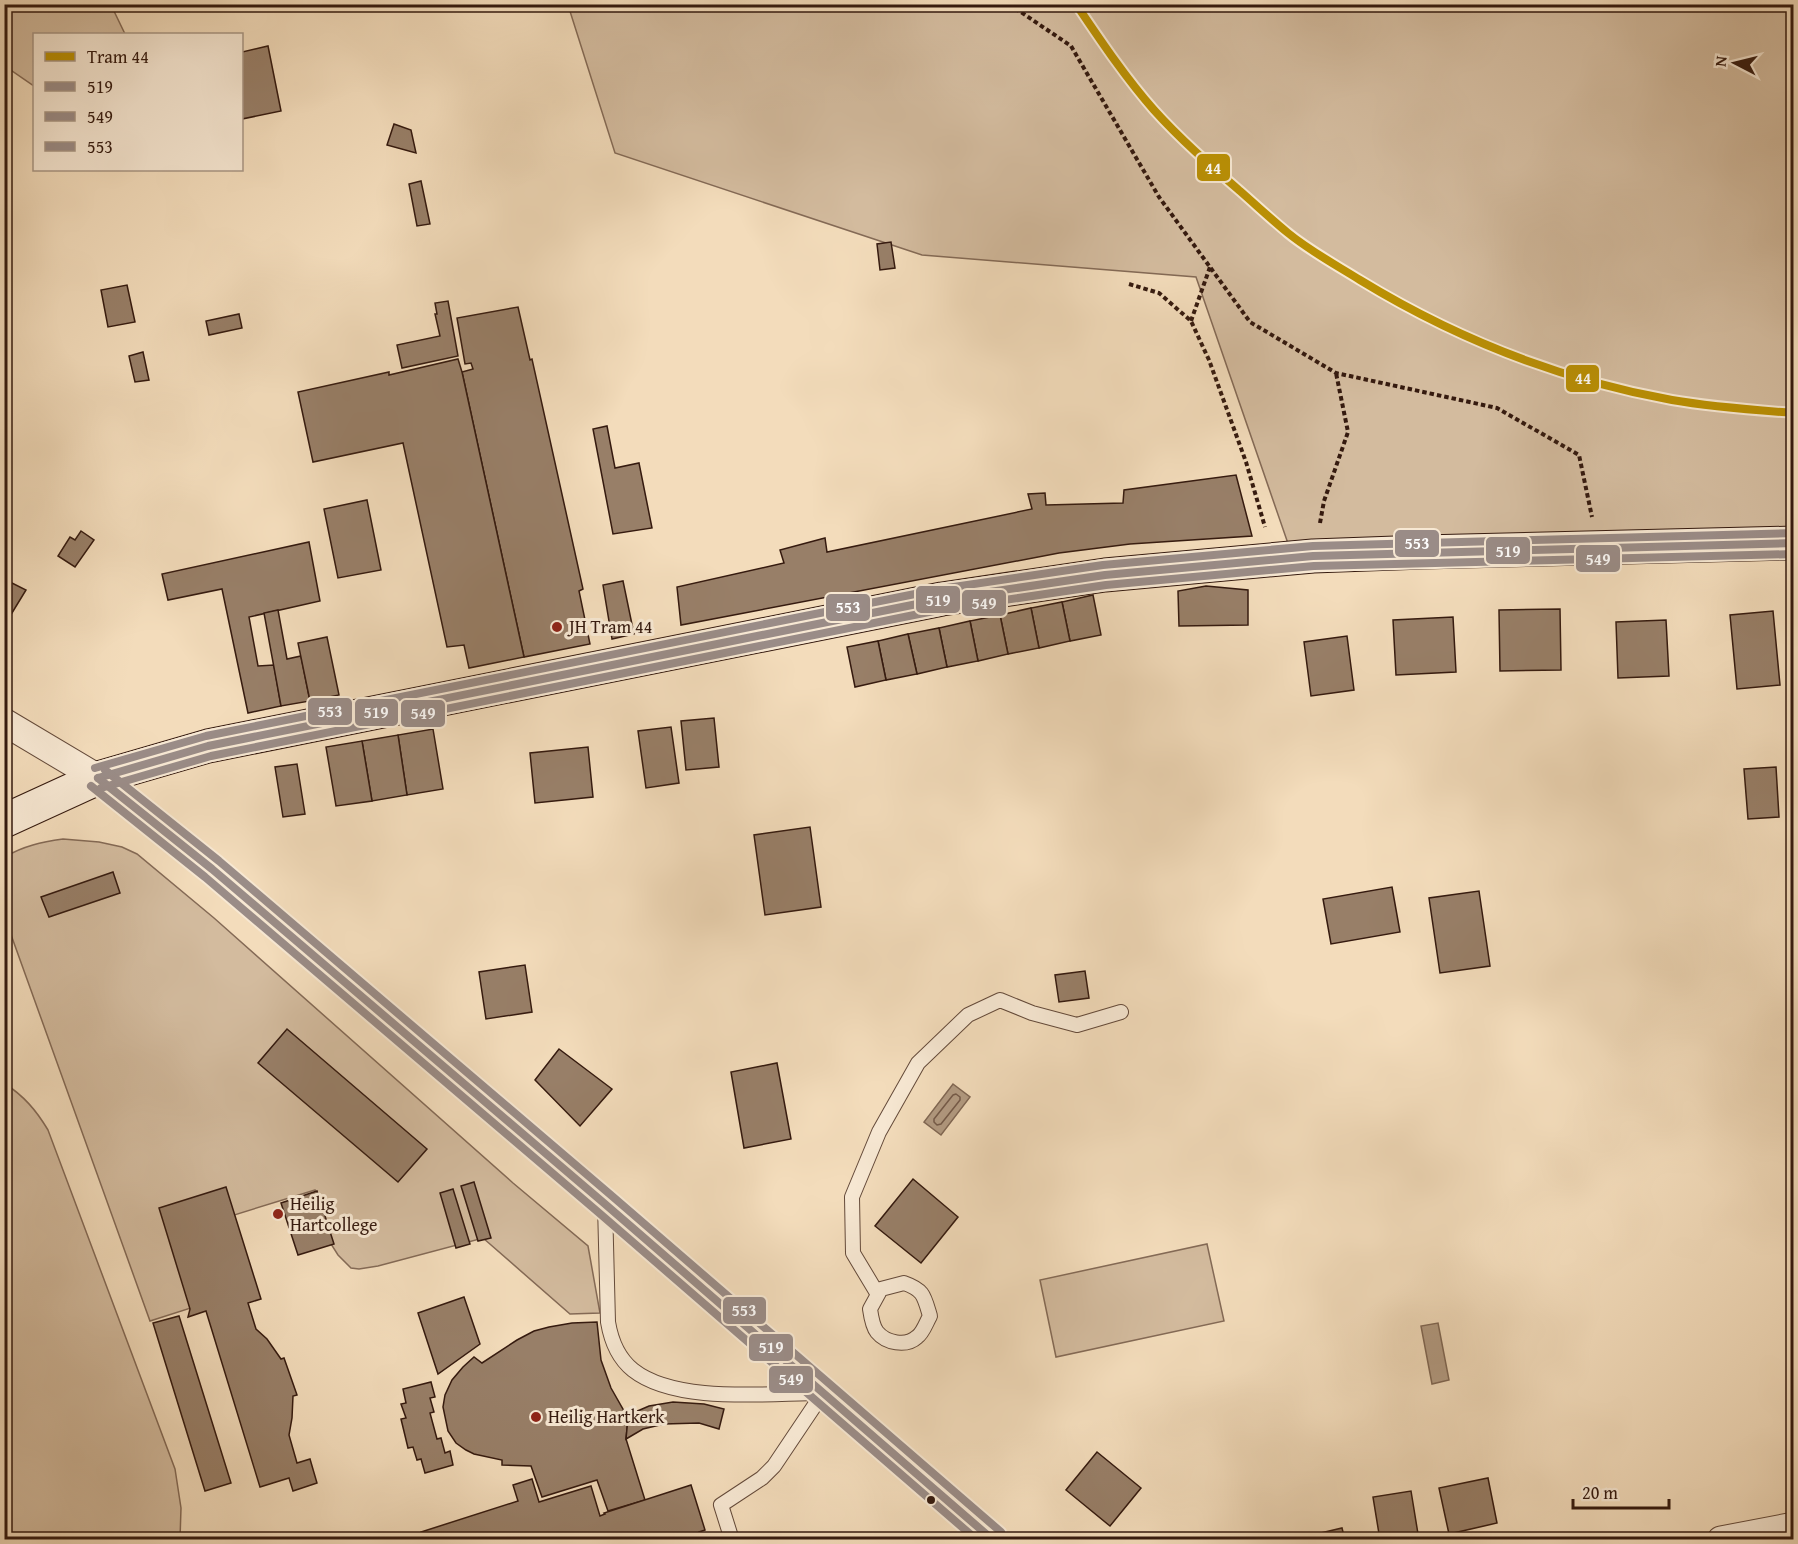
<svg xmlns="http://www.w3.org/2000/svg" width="1798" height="1544" font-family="'Gentium Book Plus',serif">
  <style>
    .green { fill: #d3bb9e; stroke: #846a56; stroke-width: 1.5 }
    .water { fill: #b29a81; stroke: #806753; stroke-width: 1.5 }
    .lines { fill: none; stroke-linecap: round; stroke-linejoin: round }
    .shore { stroke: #745a48; stroke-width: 1.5 }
    .building { fill: #987f68; stroke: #351a0f; stroke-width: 1.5 }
    .lane-casing { stroke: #644a3a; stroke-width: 16 }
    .street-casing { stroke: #644a3a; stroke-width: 29 }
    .secondary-casing { stroke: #351a0f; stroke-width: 35 }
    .path { stroke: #351a0f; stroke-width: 4; stroke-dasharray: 4.5 3; stroke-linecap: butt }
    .lane { stroke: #f7e8d3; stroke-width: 14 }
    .street { stroke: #f7e8d3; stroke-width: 27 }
    .secondary { stroke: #f7e8d3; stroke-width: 33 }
    .bus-1-casing { stroke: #f7e8d3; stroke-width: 12 }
    .bus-2-casing { stroke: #f7e8d3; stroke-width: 12 }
    .bus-3-casing { stroke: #f7e8d3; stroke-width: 12 }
    .bus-1 { stroke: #9a8c87; stroke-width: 8 }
    .bus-2 { stroke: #9a8c87; stroke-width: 8 }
    .bus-3 { stroke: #9a8c87; stroke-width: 8 }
    .tram-1-casing { stroke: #f7e8d3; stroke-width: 12 }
    .tram-1 { stroke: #ba9004; stroke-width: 8 }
    .poi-dot { fill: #8f2418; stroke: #f7e8d3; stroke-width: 2 }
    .bus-dot { fill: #351a0f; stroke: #f7e8d3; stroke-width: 2 }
    .labels { text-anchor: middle; stroke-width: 6; stroke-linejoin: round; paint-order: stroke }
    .poi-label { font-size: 18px; fill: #351a0f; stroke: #f7e8d3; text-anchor: start }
    .line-badge { stroke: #f7e8d3; stroke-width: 2 }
    .badge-label { font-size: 16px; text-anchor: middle; font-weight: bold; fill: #fff }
  </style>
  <rect width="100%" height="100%" fill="#f3dcbb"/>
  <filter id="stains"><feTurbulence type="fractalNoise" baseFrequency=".00333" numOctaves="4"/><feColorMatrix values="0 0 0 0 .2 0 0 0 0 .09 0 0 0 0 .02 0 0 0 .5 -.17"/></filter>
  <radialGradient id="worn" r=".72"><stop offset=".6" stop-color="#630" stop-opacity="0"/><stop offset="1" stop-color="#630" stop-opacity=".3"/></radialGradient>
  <g class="green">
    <path d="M 4,5 L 111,5 L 125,34 L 34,34 L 34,86 L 5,66 Z"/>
    <path d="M 568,5 L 1793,5 L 1793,537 L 1293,558 L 1196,277 L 922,255 L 615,153 Z"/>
    <path d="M 63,839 L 99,842 L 122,847 L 137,854 L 214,918 L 513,1183 L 588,1246 L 600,1313 L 570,1314 L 483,1238 L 378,1266 L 359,1269 L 351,1268 L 338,1255 L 331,1244 L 315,1190 L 234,1215 L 194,1307 L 150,1321 L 5,918 L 5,857 C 23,846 42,842 63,839 Z"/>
    <path d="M 4,1083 C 24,1096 36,1110 48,1130 L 175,1469 L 181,1508 L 180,1539 L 5,1539 Z"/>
    <path d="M 1207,1244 L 1224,1321 L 1056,1357 L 1040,1280 Z"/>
  </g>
  <g class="water">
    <path d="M 953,1084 L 970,1097 L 941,1135 L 924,1122 Z"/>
    <path d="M 1438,1323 L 1449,1380 L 1432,1384 L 1421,1326 Z"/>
  </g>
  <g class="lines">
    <path class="shore" d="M 956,1094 L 960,1097 L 960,1100 L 941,1124 L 937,1125 L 934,1122 L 934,1119 L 953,1095 Z"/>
  </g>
  <g class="building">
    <path d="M 268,46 L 281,111 L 242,119 L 242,52 Z"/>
    <path d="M 394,124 L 411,130 L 416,153 L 387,145 Z"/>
    <path d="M 421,181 L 430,224 L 417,226 L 409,184 Z"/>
    <path d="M 891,242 L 895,268 L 880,270 L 877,244 Z"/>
    <path d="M 127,285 L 135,322 L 108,327 L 101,290 Z"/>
    <path d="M 448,301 L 458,356 L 402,368 L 397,345 L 440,336 L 435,314 L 437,314 L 435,303 Z"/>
    <path d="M 518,307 L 530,360 L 532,359 L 583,589 L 579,591 L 590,644 L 524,657 L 462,372 L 473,369 L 471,363 L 465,364 L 457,318 Z"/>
    <path d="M 239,314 L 242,328 L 209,335 L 206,321 Z"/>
    <path d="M 143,352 L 149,380 L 135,382 L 129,356 Z"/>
    <path d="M 458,359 L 462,372 L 524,657 L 469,668 L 464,645 L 447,647 L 403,443 L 313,462 L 298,392 L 389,372 L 389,375 Z"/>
    <path d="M 607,426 L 615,468 L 639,463 L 652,528 L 613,534 L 593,429 Z"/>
    <path d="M 1236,475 L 1252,536 L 1130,544 L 1059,553 L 681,625 L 677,587 L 784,563 L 780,550 L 825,538 L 827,552 L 1032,509 L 1028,494 L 1045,493 L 1046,505 L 1123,503 L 1124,490 Z"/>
    <path d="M 367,500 L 381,570 L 338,578 L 324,509 Z"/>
    <path d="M 81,531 L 94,540 L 75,567 L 58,556 L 70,537 L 75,540 Z"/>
    <path d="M 309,542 L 320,601 L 249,617 L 258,666 L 274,665 L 281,706 L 248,713 L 222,589 L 168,600 L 162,574 Z"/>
    <path d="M 4,579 L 26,590 L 4,626 Z"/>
    <path d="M 623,581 L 634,634 L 612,639 L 603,585 Z"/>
    <path d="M 1206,586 L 1248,590 L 1248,625 L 1179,626 L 1178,591 Z"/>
    <path d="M 1093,595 L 1101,635 L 1070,641 L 1062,602 Z"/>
    <path d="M 1062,602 L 1070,641 L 1039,648 L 1031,608 Z"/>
    <path d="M 1031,608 L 1039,648 L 1008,654 L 1000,615 Z"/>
    <path d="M 1560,609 L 1561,670 L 1500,671 L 1499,610 Z"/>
    <path d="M 278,610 L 287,659 L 301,656 L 310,701 L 281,706 L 264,613 Z"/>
    <path d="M 1773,611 L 1780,685 L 1737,689 L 1730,615 Z"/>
    <path d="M 1000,615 L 1008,654 L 978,661 L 970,621 Z"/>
    <path d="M 1453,617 L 1456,672 L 1396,675 L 1393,620 Z"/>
    <path d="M 1666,620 L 1669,676 L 1618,678 L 1616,622 Z"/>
    <path d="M 970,621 L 978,661 L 947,667 L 939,628 Z"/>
    <path d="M 939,628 L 947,667 L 917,674 L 908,634 Z"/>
    <path d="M 908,634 L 917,674 L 886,680 L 878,641 Z"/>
    <path d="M 1347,636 L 1354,690 L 1311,696 L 1304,642 Z"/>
    <path d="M 327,637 L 339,695 L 310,701 L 298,643 Z"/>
    <path d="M 878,641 L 886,680 L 855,687 L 847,647 Z"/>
    <path d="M 714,718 L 719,767 L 686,770 L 681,721 Z"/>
    <path d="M 671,727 L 679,783 L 646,788 L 638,731 Z"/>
    <path d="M 433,729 L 443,789 L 407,795 L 398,735 Z"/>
    <path d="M 398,735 L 407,795 L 372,801 L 362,741 Z"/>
    <path d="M 362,741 L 372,801 L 336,806 L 326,747 Z"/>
    <path d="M 588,747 L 593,797 L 535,803 L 530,753 Z"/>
    <path d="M 297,764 L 305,814 L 283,817 L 275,767 Z"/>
    <path d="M 1776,767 L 1779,817 L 1748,819 L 1744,769 Z"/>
    <path d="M 810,827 L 821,907 L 765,915 L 754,835 Z"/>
    <path d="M 113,872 L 120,893 L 49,917 L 41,897 Z"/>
    <path d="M 1392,887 L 1400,932 L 1331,944 L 1323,899 Z"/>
    <path d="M 1479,891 L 1490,966 L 1440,973 L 1429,898 Z"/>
    <path d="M 525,965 L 532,1012 L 486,1019 L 479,972 Z"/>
    <path d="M 1085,971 L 1089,998 L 1059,1002 L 1055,975 Z"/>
    <path d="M 1788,1011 L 1794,1011 L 1794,1072 L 1792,1072 Z"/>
    <path d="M 287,1029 L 427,1149 L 398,1182 L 258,1063 Z"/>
    <path d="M 559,1049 L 612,1089 L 580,1126 L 535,1080 Z"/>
    <path d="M 777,1063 L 791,1139 L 744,1148 L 731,1072 Z"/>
    <path d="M 913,1179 L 958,1217 L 921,1263 L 875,1226 Z"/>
    <path d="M 474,1182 L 491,1238 L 478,1241 L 461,1186 Z"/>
    <path d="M 226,1187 L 261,1299 L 248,1303 L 256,1329 L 267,1339 L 281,1359 L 284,1358 L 297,1395 L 293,1396 L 292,1418 L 289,1435 L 297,1463 L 310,1459 L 317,1483 L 293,1491 L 289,1478 L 260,1487 L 206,1311 L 188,1317 L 190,1309 L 159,1208 Z"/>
    <path d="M 453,1189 L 470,1244 L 456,1248 L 440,1193 Z"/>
    <path d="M 317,1191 L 334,1244 L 298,1255 L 281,1203 Z"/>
    <path d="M 464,1297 L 480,1344 L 438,1374 L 418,1313 Z"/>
    <path d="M 179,1316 L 231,1483 L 205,1491 L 153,1323 Z"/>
    <path d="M 597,1322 L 601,1360 L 611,1388 L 628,1418 L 626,1439 L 645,1500 L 608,1511 L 597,1480 L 542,1497 L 531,1466 L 502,1465 L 502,1460 L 474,1454 L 466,1450 L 456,1443 L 448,1431 L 443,1407 L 445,1395 L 452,1380 L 463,1367 L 474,1357 L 482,1363 L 517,1340 L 534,1331 L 549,1327 L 572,1323 Z"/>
    <path d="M 431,1382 L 435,1397 L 430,1398 L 434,1412 L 430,1413 L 437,1439 L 441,1438 L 445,1453 L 450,1451 L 453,1465 L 425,1473 L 421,1459 L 417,1460 L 413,1447 L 408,1448 L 401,1419 L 406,1418 L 401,1404 L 406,1403 L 403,1389 Z"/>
    <path d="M 673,1402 L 704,1404 L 724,1409 L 719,1429 L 699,1423 L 664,1424 L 643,1429 L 626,1439 L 628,1418 L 633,1413 L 649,1406 Z"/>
    <path d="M 1097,1452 L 1141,1488 L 1110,1526 L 1066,1490 Z"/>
    <path d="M 1488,1478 L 1497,1523 L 1449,1534 L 1439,1488 Z"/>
    <path d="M 532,1479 L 539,1502 L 591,1486 L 600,1516 L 605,1514 L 604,1513 L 691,1485 L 705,1530 L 699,1532 L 702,1540 L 423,1540 L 421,1532 L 518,1501 L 513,1485 Z"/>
    <path d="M 1411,1491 L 1419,1540 L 1380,1540 L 1373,1497 Z"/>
    <path d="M 1342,1528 L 1345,1540 L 1295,1540 L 1295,1539 Z"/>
  </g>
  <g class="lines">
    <g class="lane-casing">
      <g id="lane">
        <path d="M 605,1205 L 608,1322 C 611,1340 618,1358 633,1370 C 676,1404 768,1393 821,1393"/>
        <path d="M 904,1283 C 924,1290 924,1296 930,1316 C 926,1323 923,1333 917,1337 C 906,1347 886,1343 877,1332 C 873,1327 871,1316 870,1309 L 881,1289 Z"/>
        <path d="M 877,1293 L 853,1253 L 852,1197 L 879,1132 L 918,1063 L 968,1015 L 1000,1000 L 1032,1013 L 1077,1025 L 1121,1012"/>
        <path d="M 732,1540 L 721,1505 L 762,1478 L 774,1466 L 823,1393"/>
      </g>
    </g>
    <g class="street-casing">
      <g id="street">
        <path d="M 4,722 L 98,778 L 212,869 L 605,1204 L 994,1540"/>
        <path d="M 1721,1540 L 1794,1526"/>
      </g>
    </g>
    <g class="secondary-casing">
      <path id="secondary" d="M 4,821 L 98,778 L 208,746 L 942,599 L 1105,575 L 1313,556 L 1423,552 L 1794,543"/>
    </g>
    <g class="path">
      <path d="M 1009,4 L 1071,46 L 1159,197 L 1250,322 L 1336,373 L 1497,408 L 1579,455 L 1592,517"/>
      <path d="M 1129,284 L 1159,293 L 1191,321 L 1209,360 L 1246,462 L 1265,527"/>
      <path d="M 1191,321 L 1210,267"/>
      <path d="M 1320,523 L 1324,501 L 1348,432 L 1336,373"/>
    </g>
    <use href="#lane" class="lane"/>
    <use href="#street" class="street"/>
    <use href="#secondary" class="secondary"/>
    <g class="bus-1-casing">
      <g id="bus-1">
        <path d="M 98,778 L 208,746 L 942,599 L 1105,575 L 1313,556 L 1794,543"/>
        <path d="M 98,778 L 212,869 L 605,1204 L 993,1540"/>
      </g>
    </g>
    <g class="bus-2-casing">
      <g id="bus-2">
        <path d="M 91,786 L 205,877 L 598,1212 L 977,1540"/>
        <path d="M 101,788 L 211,756 L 944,609 L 1106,585 L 1314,566 L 1794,554"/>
      </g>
    </g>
    <g class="bus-3-casing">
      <g id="bus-3">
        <path d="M 95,768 L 206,736 L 940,589 L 1103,565 L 1313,546 L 1794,533"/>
        <path d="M 105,770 L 219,861 L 612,1196 L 1001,1532"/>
      </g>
    </g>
    <use href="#bus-1" class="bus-1"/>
    <use href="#bus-2" class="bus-2"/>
    <use href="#bus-3" class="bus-3"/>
    <g class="tram-1-casing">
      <path id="tram-1" d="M 1076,4 C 1101,41 1125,77 1154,110 C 1181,140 1210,165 1240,191 C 1256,205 1272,220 1288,233 C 1310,251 1336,265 1360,280 C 1455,338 1562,380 1672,400 C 1712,407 1753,410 1794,413"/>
    </g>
    <use href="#tram-1" class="tram-1"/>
  </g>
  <g class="poi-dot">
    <circle cx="557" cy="627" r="6"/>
    <circle cx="278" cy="1214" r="6"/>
    <circle cx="536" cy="1417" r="6"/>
  </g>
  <circle class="bus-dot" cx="931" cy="1500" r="5"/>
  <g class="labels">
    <g class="poi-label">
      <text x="569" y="633">JH Tram 44</text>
      <text x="290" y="1210">Heilig<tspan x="290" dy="21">Hartcollege</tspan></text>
      <text x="548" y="1423">Heilig Hartkerk</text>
    </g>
  </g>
  <g class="line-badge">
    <rect x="1196" y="153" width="35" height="29" rx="6" fill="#ba9004"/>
    <rect x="1565" y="364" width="35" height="29" rx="6" fill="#ba9004"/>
    <rect x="1394" y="529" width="46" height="29" rx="6" fill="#9a8c87"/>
    <rect x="1485" y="536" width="46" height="29" rx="6" fill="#9a8c87"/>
    <rect x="1575" y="544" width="46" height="29" rx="6" fill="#9a8c87"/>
    <rect x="915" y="585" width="46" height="29" rx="6" fill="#9a8c87"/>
    <rect x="961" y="589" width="46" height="28" rx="6" fill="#9a8c87"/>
    <rect x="825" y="593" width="46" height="29" rx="6" fill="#9a8c87"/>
    <rect x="307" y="697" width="46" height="29" rx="6" fill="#9a8c87"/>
    <rect x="354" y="698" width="45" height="29" rx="6" fill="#9a8c87"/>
    <rect x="400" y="699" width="46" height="29" rx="6" fill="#9a8c87"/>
    <rect x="722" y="1296" width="45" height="29" rx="6" fill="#9a8c87"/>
    <rect x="748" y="1333" width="46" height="29" rx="6" fill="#9a8c87"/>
    <rect x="768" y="1365" width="46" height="29" rx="6" fill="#9a8c87"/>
  </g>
  <g class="badge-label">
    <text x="1213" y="174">44</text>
    <text x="1583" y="384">44</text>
    <text x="1417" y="549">553</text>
    <text x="1508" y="557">519</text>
    <text x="1598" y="565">549</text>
    <text x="938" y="606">519</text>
    <text x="984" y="609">549</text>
    <text x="848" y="613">553</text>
    <text x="330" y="717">553</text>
    <text x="376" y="718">519</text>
    <text x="423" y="719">549</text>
    <text x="744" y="1316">553</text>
    <text x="771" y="1353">519</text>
    <text x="791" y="1385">549</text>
  </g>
  <rect width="1798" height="1544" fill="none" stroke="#f3dcbb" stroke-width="24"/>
  <rect x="6" y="6" width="1786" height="1532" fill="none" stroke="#351a0f" stroke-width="3"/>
  <rect x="12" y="12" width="1774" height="1520" fill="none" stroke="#351a0f" stroke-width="1.5"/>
  <rect x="33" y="33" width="210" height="138" fill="#f7e8d3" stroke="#a99685" stroke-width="1.5"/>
  <rect x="45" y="52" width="30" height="9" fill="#ba9004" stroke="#a99685" stroke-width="1.5"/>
  <text x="87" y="63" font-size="18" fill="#351a0f">Tram 44</text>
  <rect x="45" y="82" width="30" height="9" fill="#9a8c87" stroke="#a99685" stroke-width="1.5"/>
  <text x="87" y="93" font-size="18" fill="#351a0f">519</text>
  <rect x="45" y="112" width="30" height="9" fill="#9a8c87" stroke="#a99685" stroke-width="1.5"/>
  <text x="87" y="123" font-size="18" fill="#351a0f">549</text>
  <rect x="45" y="142" width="30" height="9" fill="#9a8c87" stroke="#a99685" stroke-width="1.5"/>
  <text x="87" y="153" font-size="18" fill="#351a0f">553</text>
  <g transform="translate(1735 63) rotate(277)" stroke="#f7e8d3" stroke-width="4.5" paint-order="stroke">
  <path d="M0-4.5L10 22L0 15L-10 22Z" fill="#351a0f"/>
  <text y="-9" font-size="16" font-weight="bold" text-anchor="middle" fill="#351a0f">N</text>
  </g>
  <path d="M1573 1499v9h96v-9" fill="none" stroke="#351a0f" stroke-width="3"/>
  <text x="1582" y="1499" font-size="18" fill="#351a0f" stroke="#f7e8d3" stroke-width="4.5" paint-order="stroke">20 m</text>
  <rect width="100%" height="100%" filter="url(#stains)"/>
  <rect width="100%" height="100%" fill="url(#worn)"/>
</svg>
